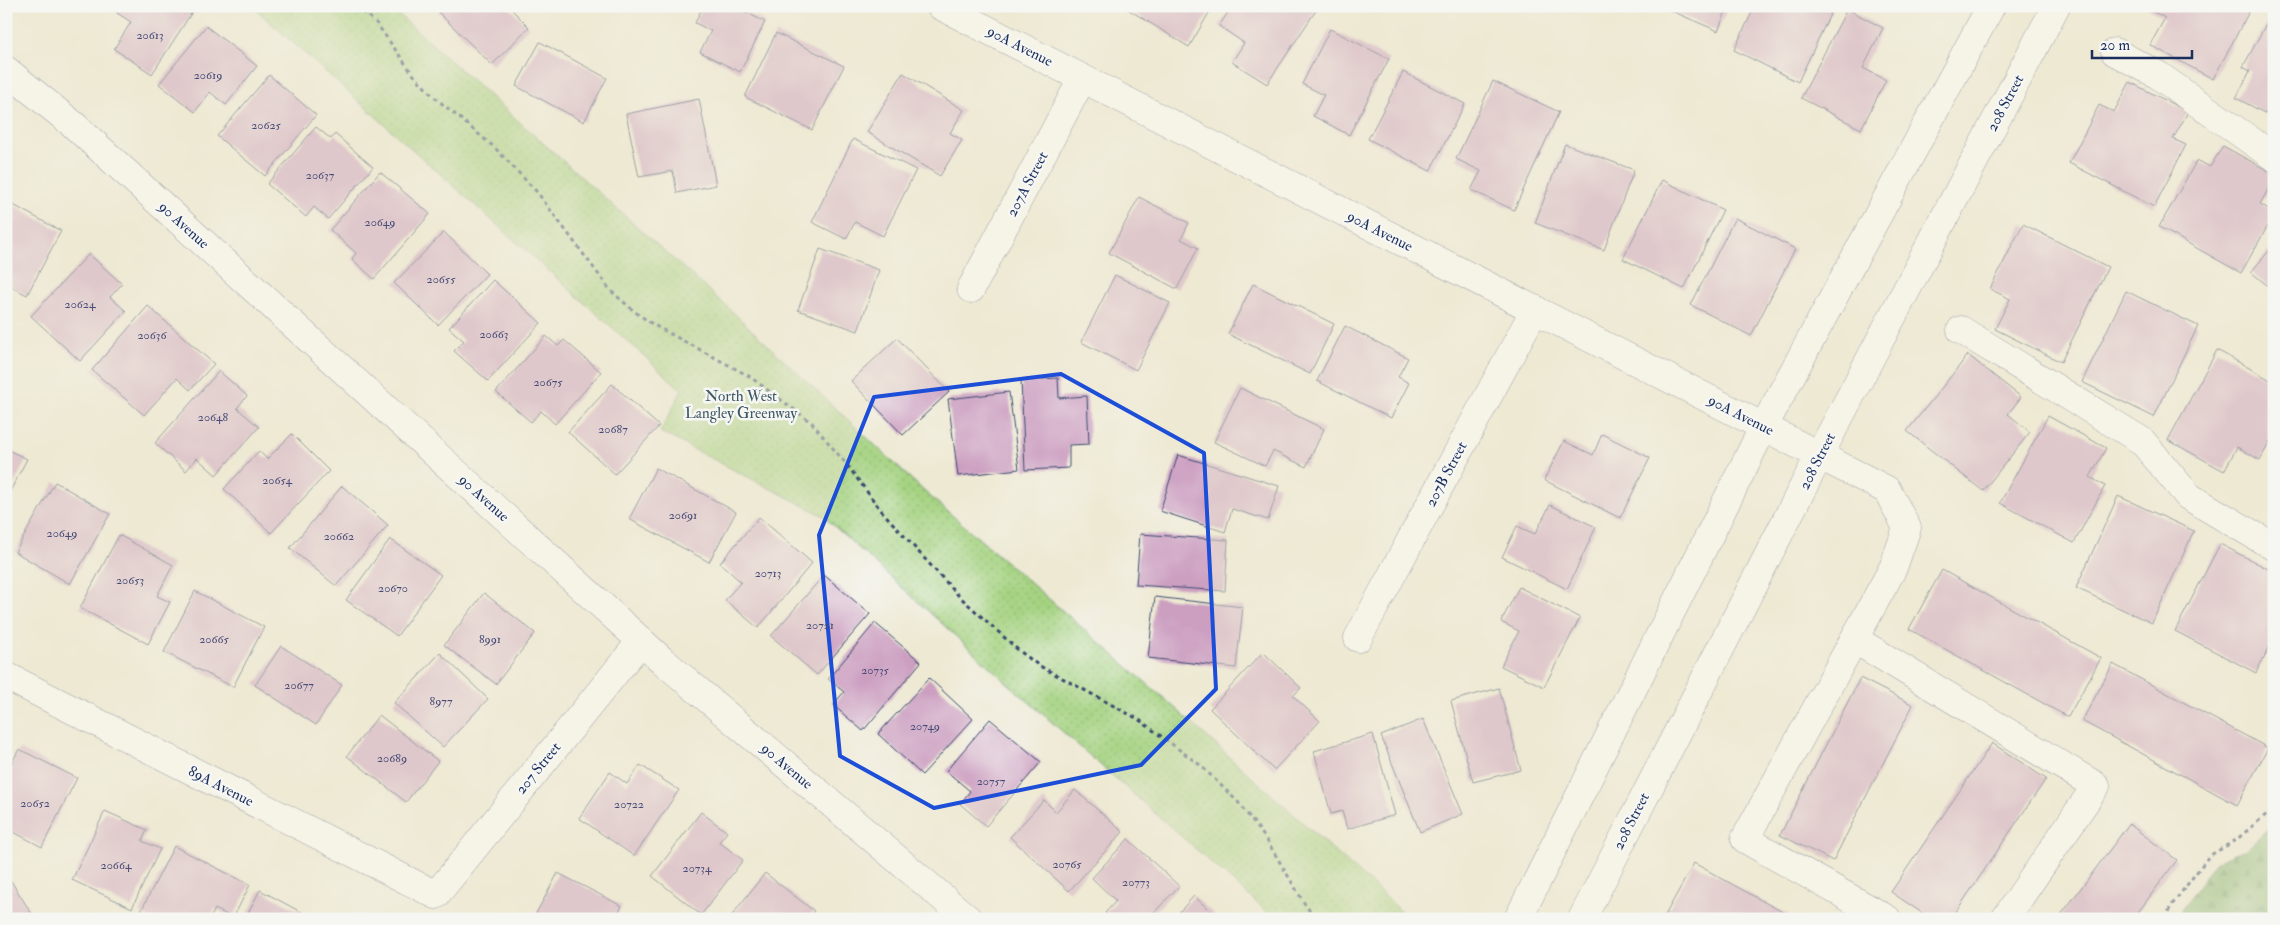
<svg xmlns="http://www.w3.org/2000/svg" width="2280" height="925" font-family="'IM FELL Double Pica',serif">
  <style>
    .forest { fill: url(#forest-firs); stroke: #507266 }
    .park { fill: url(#park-dots); stroke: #608170 }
    .building { fill: #cc9fc1 }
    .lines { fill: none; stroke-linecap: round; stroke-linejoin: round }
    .minor-casing { stroke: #3b4b70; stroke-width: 29 }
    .major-casing { stroke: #3b4b70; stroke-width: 29 }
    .path { stroke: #3b4b70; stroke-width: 3; stroke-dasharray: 4 4; stroke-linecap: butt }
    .minor { stroke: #fff; stroke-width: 28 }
    .major { stroke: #fff; stroke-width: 28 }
    .marked { fill: none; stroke: #1d4ed8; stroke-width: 4; stroke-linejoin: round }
    .labels { text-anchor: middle; stroke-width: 5; stroke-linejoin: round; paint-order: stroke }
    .number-label { font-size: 12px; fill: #474b77 }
    .street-label { font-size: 15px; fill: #1b2f5e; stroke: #f6f6f2 }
    .park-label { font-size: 15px; fill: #3e5867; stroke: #f6f6f2 }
  </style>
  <defs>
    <pattern id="forest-firs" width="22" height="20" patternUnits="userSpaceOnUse" patternTransform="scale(1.25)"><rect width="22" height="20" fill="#84b56f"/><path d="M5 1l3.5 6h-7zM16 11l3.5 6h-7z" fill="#6b945e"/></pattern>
    <pattern id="park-dots" width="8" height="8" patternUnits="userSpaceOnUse" patternTransform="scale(1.25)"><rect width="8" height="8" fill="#a5d381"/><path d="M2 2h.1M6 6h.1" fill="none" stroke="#8db572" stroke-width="1.8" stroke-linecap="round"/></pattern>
  </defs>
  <rect width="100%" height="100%" fill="#f6f6f2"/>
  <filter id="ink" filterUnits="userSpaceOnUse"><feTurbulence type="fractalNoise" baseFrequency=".02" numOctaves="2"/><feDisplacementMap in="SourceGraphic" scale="10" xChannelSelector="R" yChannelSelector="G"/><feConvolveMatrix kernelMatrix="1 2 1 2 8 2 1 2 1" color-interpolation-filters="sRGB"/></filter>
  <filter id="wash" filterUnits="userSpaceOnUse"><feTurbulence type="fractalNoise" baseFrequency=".0096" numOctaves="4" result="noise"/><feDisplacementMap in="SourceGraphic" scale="20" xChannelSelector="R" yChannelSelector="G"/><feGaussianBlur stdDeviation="1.12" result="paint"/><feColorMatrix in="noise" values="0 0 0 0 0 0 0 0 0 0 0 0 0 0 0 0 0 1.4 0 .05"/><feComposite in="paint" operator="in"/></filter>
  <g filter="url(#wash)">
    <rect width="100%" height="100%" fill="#eee9d3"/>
    <path class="forest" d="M 2274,824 L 2274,919 L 2175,919 L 2215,862 L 2248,848 Z"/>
    <path class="park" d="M 252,6 L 389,6 L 725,305 L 925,492 L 1166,700 L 1410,919 L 1275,919 L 1012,687 L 822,515 L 660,432 L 682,390 Z"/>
    <g id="blocks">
      <g class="building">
        <path d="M 121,6 L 196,6 L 152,74 L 114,49 L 131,22 L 117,13 Z"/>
        <path d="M 443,6 L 508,6 L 529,27 L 492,65 L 438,12 Z"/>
        <path d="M 703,6 L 734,6 L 765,22 L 740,72 L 700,52 L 711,31 L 695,23 Z"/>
        <path d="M 1127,6 L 1213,6 L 1189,47 L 1126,8 Z"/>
        <path d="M 1232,6 L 1319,6 L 1267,84 L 1232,62 L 1244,43 L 1219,26 Z"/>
        <path d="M 1660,6 L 1728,6 L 1718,31 Z"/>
        <path d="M 1755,6 L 1834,6 L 1798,82 L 1734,50 Z"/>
        <path d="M 2150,6 L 2252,6 L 2213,79 L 2150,45 L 2165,18 L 2148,9 Z"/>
        <path d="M 1847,9 L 1883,28 L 1863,68 L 1886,80 L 1861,129 L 1801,98 Z"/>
        <path d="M 2274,9 L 2274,118 L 2236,98 L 2250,71 L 2243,67 Z"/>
        <path d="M 206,26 L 257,66 L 226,105 L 210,92 L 195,112 L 159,84 Z"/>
        <path d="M 1330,29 L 1389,59 L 1349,135 L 1313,116 L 1324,95 L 1302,84 Z"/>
        <path d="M 776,33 L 844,66 L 812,130 L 745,97 Z"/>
        <path d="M 540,42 L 607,78 L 584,122 L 516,86 Z"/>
        <path d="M 1403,72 L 1465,104 L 1430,171 L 1368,139 Z"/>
        <path d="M 903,73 L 964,110 L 950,133 L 962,140 L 940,176 L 867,132 Z"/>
        <path d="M 269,75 L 316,115 L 265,176 L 217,136 Z"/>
        <path d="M 1493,81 L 1559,112 L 1514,210 L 1471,190 L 1481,171 L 1456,159 Z"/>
        <path d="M 2130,82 L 2188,112 L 2173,139 L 2186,145 L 2154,207 L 2069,163 L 2099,105 L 2114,112 Z"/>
        <path d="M 699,99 L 716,185 L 677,193 L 673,171 L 639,177 L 626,114 Z"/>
        <path d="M 316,127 L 331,139 L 335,134 L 373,167 L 328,219 L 314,207 L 306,217 L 267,184 Z"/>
        <path d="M 853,139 L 916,170 L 883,236 L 855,222 L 846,239 L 812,222 Z"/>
        <path d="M 1565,144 L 1634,170 L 1604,250 L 1535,223 Z"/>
        <path d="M 2223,146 L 2274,174 L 2274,179 L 2260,204 L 2274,212 L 2274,215 L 2241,273 L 2159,227 L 2197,160 L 2210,167 Z"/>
        <path d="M 380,172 L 430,214 L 374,279 L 352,259 L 356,253 L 330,230 Z"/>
        <path d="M 1662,180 L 1723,210 L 1684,289 L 1623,259 Z"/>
        <path d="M 1139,197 L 1189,223 L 1181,239 L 1198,248 L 1177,289 L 1109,253 Z"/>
        <path d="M 6,201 L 61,231 L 27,295 L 6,284 Z"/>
        <path d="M 1735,218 L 1795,249 L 1751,336 L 1691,305 Z"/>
        <path d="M 2023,224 L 2108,267 L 2061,362 L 1995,329 L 2010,299 L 1990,289 Z"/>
        <path d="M 444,232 L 487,274 L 438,325 L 394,283 Z"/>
        <path d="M 2274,245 L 2274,291 L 2251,272 Z"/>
        <path d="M 820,249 L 879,270 L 858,331 L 798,310 Z"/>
        <path d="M 89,254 L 122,284 L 110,297 L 126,311 L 80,361 L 31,316 Z"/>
        <path d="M 1115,275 L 1170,303 L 1136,370 L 1081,342 Z"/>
        <path d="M 493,280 L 541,323 L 488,381 L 454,351 L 464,341 L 449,328 Z"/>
        <path d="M 1253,284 L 1334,324 L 1310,374 L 1228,334 Z"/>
        <path d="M 2126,291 L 2198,326 L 2154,417 L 2082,382 Z"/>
        <path d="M 148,306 L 214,364 L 190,390 L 177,378 L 144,415 L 92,370 Z"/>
        <path d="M 1345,326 L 1408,358 L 1398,377 L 1409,383 L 1391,418 L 1317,381 Z"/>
        <path d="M 546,336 L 558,346 L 564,340 L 601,372 L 555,424 L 541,411 L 531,422 L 496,392 Z"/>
        <path d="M 897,338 L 949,392 L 903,435 L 851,381 Z"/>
        <path d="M 2217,350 L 2274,382 L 2274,434 L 2260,460 L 2237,447 L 2224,471 L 2168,440 Z"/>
        <path d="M 1968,355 L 2021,397 L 2008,414 L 2030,432 L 1983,491 L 1907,431 Z"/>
        <path d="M 219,371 L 247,396 L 237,408 L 259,427 L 216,475 L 197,458 L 186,471 L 155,443 Z"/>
        <path d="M 1058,378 L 1059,398 L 1087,396 L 1089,444 L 1069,445 L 1069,468 L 1025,470 L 1021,380 Z"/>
        <path d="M 612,384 L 659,426 L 615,474 L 568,432 Z"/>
        <path d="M 1240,388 L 1324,429 L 1306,467 L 1273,451 L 1265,466 L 1214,442 Z"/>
        <path d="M 1009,392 L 1019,469 L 958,476 L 948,399 Z"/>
        <path d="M 2048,416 L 2106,448 L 2090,477 L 2105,486 L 2074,543 L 2000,503 Z"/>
        <path d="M 292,434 L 329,471 L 271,533 L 224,489 L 259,451 L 267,459 Z"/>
        <path d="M 1602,434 L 1650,458 L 1620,518 L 1544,480 L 1564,441 L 1593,455 Z"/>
        <path d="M 6,449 L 27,459 L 6,499 Z"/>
        <path d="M 1178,455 L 1279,486 L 1268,520 L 1232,509 L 1225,532 L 1160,511 Z"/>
        <path d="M 656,468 L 736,512 L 709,562 L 629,519 Z"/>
        <path d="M 55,482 L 110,514 L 70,584 L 15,552 Z"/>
        <path d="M 342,486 L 388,525 L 336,586 L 290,548 Z"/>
        <path d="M 2118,496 L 2194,531 L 2152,623 L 2076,588 Z"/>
        <path d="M 1550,505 L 1596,527 L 1567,589 L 1502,557 L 1517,526 L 1535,534 Z"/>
        <path d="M 759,517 L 812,563 L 758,628 L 725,600 L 741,582 L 720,563 Z"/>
        <path d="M 1140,534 L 1228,540 L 1225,591 L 1136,585 Z"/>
        <path d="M 119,535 L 173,565 L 157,596 L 170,602 L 148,644 L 80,608 Z"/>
        <path d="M 390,539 L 441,575 L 397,636 L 346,600 Z"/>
        <path d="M 2220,544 L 2274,572 L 2274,638 L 2256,673 L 2175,631 Z"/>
        <path d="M 1942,570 L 2101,658 L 2068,717 L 1909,629 Z"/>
        <path d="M 824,575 L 870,614 L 817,675 L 771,636 Z"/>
        <path d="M 1519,587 L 1580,618 L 1544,687 L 1501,666 L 1519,631 L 1501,622 Z"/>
        <path d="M 195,591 L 264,627 L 233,687 L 164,652 Z"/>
        <path d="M 484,593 L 535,633 L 496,684 L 444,645 Z"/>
        <path d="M 1155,597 L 1243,607 L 1236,668 L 1148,658 Z"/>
        <path d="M 875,623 L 921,662 L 863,731 L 833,705 L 844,692 L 828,679 Z"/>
        <path d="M 281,646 L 342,685 L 316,725 L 255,685 Z"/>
        <path d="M 1263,652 L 1301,688 L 1293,696 L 1320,721 L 1274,770 L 1210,709 Z"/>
        <path d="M 440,653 L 488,699 L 443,747 L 394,703 Z"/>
        <path d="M 2113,664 L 2268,748 L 2237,805 L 2082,721 Z"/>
        <path d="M 929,678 L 973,719 L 922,775 L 878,734 Z"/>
        <path d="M 1860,678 L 1913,705 L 1833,861 L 1780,835 Z"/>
        <path d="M 1499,688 L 1521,770 L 1473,782 L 1451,701 Z"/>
        <path d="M 379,715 L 438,761 L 406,802 L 347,756 Z"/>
        <path d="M 990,719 L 1041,762 L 986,826 L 960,804 L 970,791 L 946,771 Z"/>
        <path d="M 1423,719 L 1463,814 L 1420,832 L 1381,736 Z"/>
        <path d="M 1373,734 L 1395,815 L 1347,829 L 1342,811 L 1331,814 L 1314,751 Z"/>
        <path d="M 1992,743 L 2046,779 L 1951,919 L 1931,919 L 1891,892 Z"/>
        <path d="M 19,749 L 77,778 L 42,847 L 6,828 L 6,774 Z"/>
        <path d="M 640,765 L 679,790 L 634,856 L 579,818 L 610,772 L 627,784 Z"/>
        <path d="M 1075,790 L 1123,832 L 1069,891 L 1010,837 L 1044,800 L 1056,812 Z"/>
        <path d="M 105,811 L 147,830 L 142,841 L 160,849 L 132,908 L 72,880 Z"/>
        <path d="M 701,812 L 727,832 L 719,842 L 743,860 L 701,915 L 652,876 Z"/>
        <path d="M 2129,824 L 2177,860 L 2133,919 L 2058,919 Z"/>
        <path d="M 1128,839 L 1179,886 L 1148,919 L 1111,919 L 1105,913 L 1116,901 L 1092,878 Z"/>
        <path d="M 174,846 L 250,885 L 233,918 L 215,909 L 210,919 L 152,919 L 140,913 Z"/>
        <path d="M 1694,863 L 1768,904 L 1796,919 L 1663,919 Z"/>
        <path d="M 6,873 L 35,919 L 6,919 Z"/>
        <path d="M 558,873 L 622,906 L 615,919 L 533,919 Z"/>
        <path d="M 765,873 L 814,911 L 808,919 L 729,919 Z"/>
        <path d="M 260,890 L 314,919 L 245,919 Z"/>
        <path d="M 1194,896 L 1219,919 L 1173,919 Z"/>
      </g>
    </g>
  </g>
  <g filter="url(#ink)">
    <use href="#blocks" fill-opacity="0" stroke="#3b4b70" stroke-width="1"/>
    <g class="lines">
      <g class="minor-casing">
        <g id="minor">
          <path d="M 941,6 L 1887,490 L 1907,528 L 1893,568 L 1745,839 L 1887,919"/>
          <path d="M 2115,52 L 2158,75 L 2274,157"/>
          <path d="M 6,70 L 75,126 L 663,661 L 968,919"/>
          <path d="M 971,289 L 1082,79"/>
          <path d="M 1961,330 L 2142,441 L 2188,496 L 2274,547"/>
          <path d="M 1358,638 L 1535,309"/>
          <path d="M 1854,639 L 2096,786 L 2005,919"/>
          <path d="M 6,676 L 436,895 L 641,641"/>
        </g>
      </g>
      <g class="major-casing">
        <g id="major">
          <path d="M 1518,919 L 1764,426 L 1991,6"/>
          <path d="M 1582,919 L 1820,454 L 2056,6"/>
        </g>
      </g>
      <g class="path">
        <path d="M 357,6 L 377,24 L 412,73 L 433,96 L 494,147 L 537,192 L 611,291 L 634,311 L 652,324 L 749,376 L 812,423 L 847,465 L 880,509 L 924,558 L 959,596 L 1017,649 L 1038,665 L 1138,719 L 1200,765 L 1238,802 L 1266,839 L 1306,906 L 1316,919"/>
        <path d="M 2165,919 L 2171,906 L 2209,856 L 2236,840 L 2274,808"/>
      </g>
      <use href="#minor" class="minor"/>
      <use href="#major" class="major"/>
    </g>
  </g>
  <path d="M0 0H2280V925H0ZM 1061,374 L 1204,453 L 1216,689 L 1141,765 L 934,808 L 840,756 L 819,535 L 874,397 Z" fill="#eee9d3" fill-opacity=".55" fill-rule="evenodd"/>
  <path class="marked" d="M 1061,374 L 1204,453 L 1216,689 L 1141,765 L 934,808 L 840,756 L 819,535 L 874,397 Z"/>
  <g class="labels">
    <g class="number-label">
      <text x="150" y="39">20613</text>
      <text x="208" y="79">20619</text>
      <text x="266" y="129">20625</text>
      <text x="320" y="179">20637</text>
      <text x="380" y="226">20649</text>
      <text x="441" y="283">20655</text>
      <text x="80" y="308">20624</text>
      <text x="494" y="338">20663</text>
      <text x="152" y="339">20636</text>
      <text x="548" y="386">20675</text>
      <text x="213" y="421">20648</text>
      <text x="613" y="433">20687</text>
      <text x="277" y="484">20654</text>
      <text x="683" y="519">20691</text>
      <text x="62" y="537">20649</text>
      <text x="339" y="540">20662</text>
      <text x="768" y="577">20713</text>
      <text x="130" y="584">20653</text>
      <text x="393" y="592">20670</text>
      <text x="820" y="629">20721</text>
      <text x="214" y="643">20665</text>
      <text x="490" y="643">8991</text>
      <text x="875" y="674">20735</text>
      <text x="299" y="689">20677</text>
      <text x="441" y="705">8977</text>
      <text x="925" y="730">20749</text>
      <text x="392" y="762">20689</text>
      <text x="991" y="785">20757</text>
      <text x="35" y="807">20652</text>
      <text x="629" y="808">20722</text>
      <text x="1067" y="868">20765</text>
      <text x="116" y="869">20664</text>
      <text x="697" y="872">20734</text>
      <text x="1136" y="886">20773</text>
    </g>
    <g class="street-label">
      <text transform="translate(1020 46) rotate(27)" y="5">90A Avenue</text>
      <text transform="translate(2005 103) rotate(-62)" y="5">208 Street</text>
      <text transform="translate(1027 184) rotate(-62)" y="5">207A Street</text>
      <text transform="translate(184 225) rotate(42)" y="5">90 Avenue</text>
      <text transform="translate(1380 231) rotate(27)" y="5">90A Avenue</text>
      <text transform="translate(1741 415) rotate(27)" y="5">90A Avenue</text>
      <text transform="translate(1817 461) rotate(-63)" y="5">208 Street</text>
      <text transform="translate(1446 474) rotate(-62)" y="5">207B Street</text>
      <text transform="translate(484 498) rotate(42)" y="5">90 Avenue</text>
      <text transform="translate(787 766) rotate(40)" y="5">90 Avenue</text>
      <text transform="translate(538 768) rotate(-51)" y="5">207 Street</text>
      <text transform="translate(221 786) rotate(27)" y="5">89A Avenue</text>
      <text transform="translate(1631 821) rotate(-63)" y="5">208 Street</text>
    </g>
    <g class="park-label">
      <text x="741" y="401">North West<tspan x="741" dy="17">Langley Greenway</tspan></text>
    </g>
  </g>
  <rect width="2280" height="925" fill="none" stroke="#f6f6f2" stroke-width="25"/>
  <path d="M2092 50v8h100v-8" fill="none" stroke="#1b2f5e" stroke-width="2.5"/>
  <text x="2100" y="50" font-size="15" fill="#1b2f5e" stroke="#f6f6f2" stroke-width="4" paint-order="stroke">20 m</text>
</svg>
